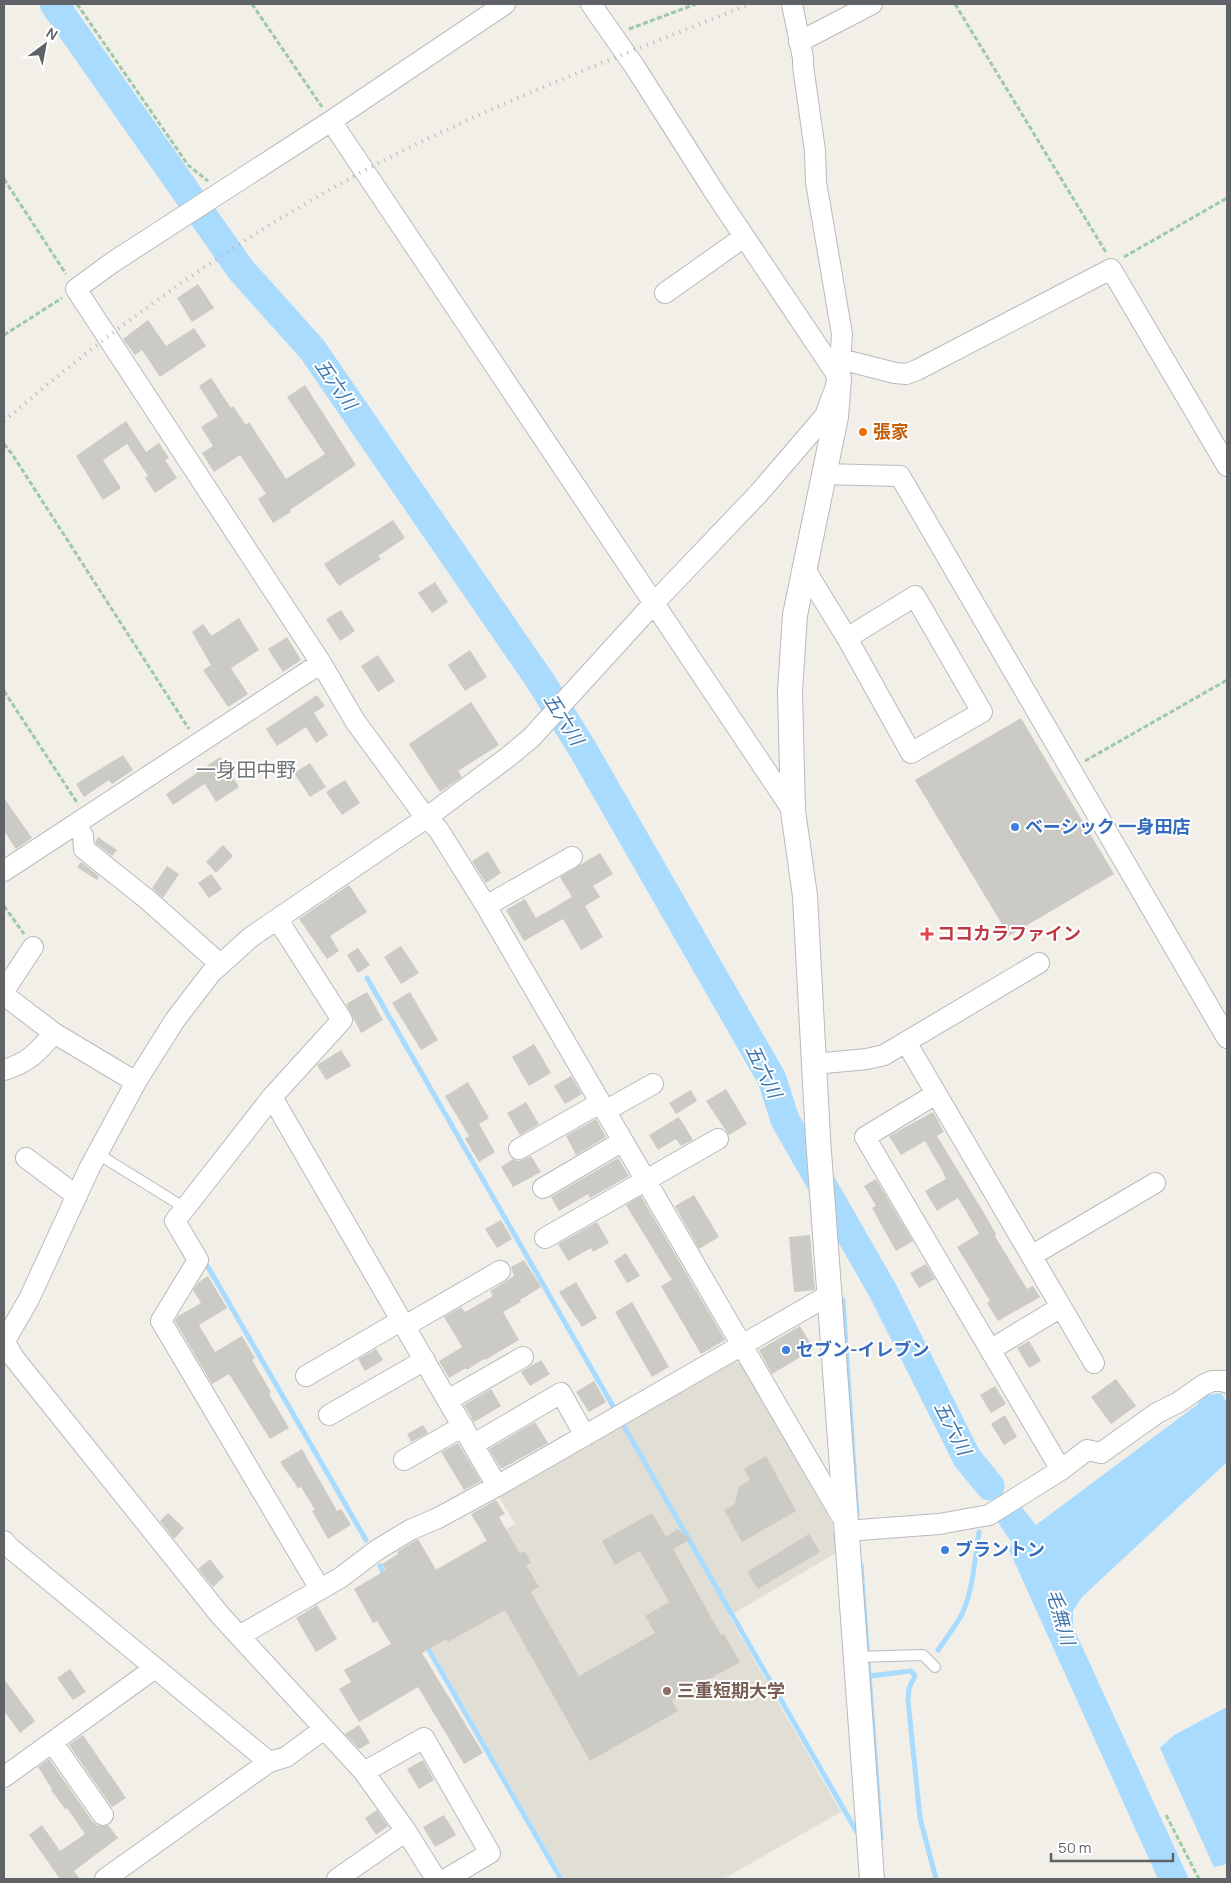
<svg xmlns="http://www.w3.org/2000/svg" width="1231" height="1883" viewBox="0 0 1231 1883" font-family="Manrope,'Noto Sans JP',sans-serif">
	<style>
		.education { fill: #e1ded5 }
		.water { fill: #a9dbff }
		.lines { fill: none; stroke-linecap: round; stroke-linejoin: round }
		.stream { stroke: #a9dbff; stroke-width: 5 }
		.river { stroke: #a9dbff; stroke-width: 29 }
		.building { fill: #cccac4 }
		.service-casing { stroke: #b8babe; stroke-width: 12 }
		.minor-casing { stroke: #b8babe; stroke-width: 22 }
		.tertiary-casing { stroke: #b8babe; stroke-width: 26 }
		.path { stroke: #9ccaa8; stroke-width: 3; stroke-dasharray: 5 2.5; stroke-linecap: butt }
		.service { stroke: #fff; stroke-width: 10 }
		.minor { stroke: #fff; stroke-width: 20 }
		.tertiary { stroke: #fff; stroke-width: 24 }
		.rail { stroke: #b6b7b8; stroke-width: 4; stroke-dasharray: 1 6; stroke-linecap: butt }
		.food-dot { fill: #e8710a; stroke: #fff; stroke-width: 2 }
		.shop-dot { fill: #3f7fe0; stroke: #fff; stroke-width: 2 }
		.health-dot { fill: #e0444e; stroke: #fff; stroke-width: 2 }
		.education-dot { fill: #8d6e63; stroke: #fff; stroke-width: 2 }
		.labels { text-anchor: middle; stroke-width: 4; stroke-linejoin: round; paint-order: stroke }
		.food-label { font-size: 18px; font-weight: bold; fill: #c56008; stroke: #fff; text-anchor: start }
		.shop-label { font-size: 18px; font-weight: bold; fill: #366cbe; stroke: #fff; text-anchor: start }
		.health-label { font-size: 18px; font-weight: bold; fill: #be3a42; stroke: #fff; text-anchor: start }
		.education-label { font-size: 18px; font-weight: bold; fill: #785e54; stroke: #fff; text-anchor: start }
		.water-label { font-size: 19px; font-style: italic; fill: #3f76ad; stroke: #fff }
		.quarter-label { font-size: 20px; fill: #6f757a; stroke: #fff }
	</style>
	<rect width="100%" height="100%" fill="#f1efe7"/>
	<!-- education -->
	<path class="education" d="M 735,1360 L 737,1363 L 740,1362 L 832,1523 L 833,1531 L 836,1531 L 838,1552 L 729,1616 L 841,1812 L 723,1879 L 564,1879 L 398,1591 L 515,1524 L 498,1495 Z"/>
	<!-- water -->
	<path class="water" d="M 1221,1393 L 1227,1403 L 1227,1462 L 1082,1597 L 1073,1611 L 1073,1627 L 1189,1879 L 1158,1879 L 1009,1550 L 1012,1543 L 997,1521 L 1020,1505 L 1036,1525 L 1198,1404 L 1203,1395 Z
		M 1227,1707 L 1227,1864 L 1214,1867 L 1160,1748 L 1174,1735 Z"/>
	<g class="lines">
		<!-- stream -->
		<path class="stream" d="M 367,978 L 617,1413
			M 204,1260 L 366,1540
			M 843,1300 L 857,1515
			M 621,1421 L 858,1834
			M 990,1486 L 1001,1502
			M 861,1565 L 881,1838
			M 380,1566 L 386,1577
			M 426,1645 L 561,1879
			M 938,1650 C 946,1638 955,1627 962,1614 C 973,1591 975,1557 979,1532
			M 870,1676 L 911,1671 L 915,1676 L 909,1688 L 908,1700 L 920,1818 L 936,1879"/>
		<!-- river -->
		<path class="river" d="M 54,4 L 241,270 L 312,349 L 541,682 L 582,748 L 772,1079 L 785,1120 L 883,1291 L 967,1458 L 990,1486"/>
	</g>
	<!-- building -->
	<path class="building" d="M 198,284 L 214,308 L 192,322 L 177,298 Z
		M 148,320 L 166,346 L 194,328 L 206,346 L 160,377 L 142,350 L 135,355 L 123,339 Z
		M 211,378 L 231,408 L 233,406 L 246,425 L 249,422 L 286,479 L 325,454 L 287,397 L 305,385 L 356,465 L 290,510 L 291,512 L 273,523 L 258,499 L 266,494 L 240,455 L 214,472 L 202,453 L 213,446 L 201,427 L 218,416 L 199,386 Z
		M 126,421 L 146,452 L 159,443 L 169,458 L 165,460 L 177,478 L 155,493 L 145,478 L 148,476 L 127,444 L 103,460 L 121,488 L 103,500 L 76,456 Z
		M 393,520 L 405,538 L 378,556 L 381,559 L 339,586 L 324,564 Z
		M 435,582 L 448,602 L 432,613 L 418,593 Z
		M 341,610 L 355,631 L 340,641 L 326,619 Z
		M 239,618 L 259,650 L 231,668 L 248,694 L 228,707 L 203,670 L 211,665 L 192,632 L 203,624 L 211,635 L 213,635 Z
		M 287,637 L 301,660 L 283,672 L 268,649 Z
		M 470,650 L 487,677 L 465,691 L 448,665 Z
		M 378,655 L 395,681 L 378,692 L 361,666 Z
		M 317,695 L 325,706 L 314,713 L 328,735 L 316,743 L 306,727 L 277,746 L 266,729 Z
		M 471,702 L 499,745 L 458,771 L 462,777 L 440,792 L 409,744 Z
		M 1021,718 L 1114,874 L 1009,936 L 915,780 Z
		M 123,755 L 133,770 L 112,784 L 109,780 L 84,797 L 76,784 Z
		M 220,757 L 239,787 L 216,802 L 205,784 L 203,785 L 173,805 L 166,794 Z
		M 310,763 L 326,787 L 310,797 L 294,773 Z
		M 345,780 L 360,803 L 342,815 L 326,792 Z
		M 4,798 L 32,838 L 16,849 L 4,831 Z
		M 98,837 L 117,850 L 112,856 L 95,843 Z
		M 223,845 L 233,856 L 216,873 L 206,862 Z
		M 488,851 L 501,873 L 486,883 L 472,861 Z
		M 600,853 L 613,874 L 593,886 L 600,897 L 585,906 L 603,937 L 581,950 L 563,919 L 524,941 L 506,910 L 525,899 L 536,918 L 572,897 L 560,877 Z
		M 81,862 L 99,876 L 97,880 L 77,867 Z
		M 167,866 L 179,874 L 163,898 L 152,888 Z
		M 211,874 L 222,889 L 209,898 L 198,883 Z
		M 349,885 L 367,912 L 330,936 L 339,951 L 327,959 L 299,919 Z
		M 401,946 L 419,973 L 401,984 L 384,957 Z
		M 358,948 L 370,965 L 358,973 L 347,955 Z
		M 367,992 L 383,1020 L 361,1033 L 346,1004 Z
		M 410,992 L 438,1040 L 421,1050 L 392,1003 Z
		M 534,1044 L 551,1073 L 529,1086 L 512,1057 Z
		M 341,1050 L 351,1066 L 326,1080 L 317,1065 Z
		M 571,1076 L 582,1094 L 565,1104 L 554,1086 Z
		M 468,1082 L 489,1118 L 479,1124 L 495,1152 L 479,1162 L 465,1139 L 469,1136 L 445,1096 Z
		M 726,1089 L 747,1124 L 729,1135 L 706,1101 Z
		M 691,1090 L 697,1101 L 676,1114 L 669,1103 Z
		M 526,1102 L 539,1124 L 520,1135 L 507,1113 Z
		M 933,1112 L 944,1132 L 937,1136 L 981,1208 L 996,1234 L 995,1236 L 1027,1289 L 1033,1286 L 1040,1297 L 998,1321 L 987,1303 L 990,1301 L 957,1247 L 979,1234 L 973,1223 L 958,1198 L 937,1211 L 925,1191 L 946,1179 L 943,1172 L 925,1141 L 901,1155 L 889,1136 Z
		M 679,1117 L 693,1140 L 681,1146 L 676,1139 L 658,1150 L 649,1135 Z
		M 596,1119 L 606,1137 L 576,1155 L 566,1136 Z
		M 531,1156 L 541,1172 L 513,1187 L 501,1167 L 513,1159 L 519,1161 Z
		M 618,1158 L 629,1176 L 590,1198 L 588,1194 L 559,1211 L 551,1197 Z
		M 876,1179 L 913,1241 L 896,1251 L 872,1208 L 876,1206 L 864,1186 Z
		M 694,1195 L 719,1237 L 699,1249 L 675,1206 Z
		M 641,1196 L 725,1340 L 701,1354 L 661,1286 L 672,1280 L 626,1205 Z
		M 501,1220 L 512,1239 L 497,1248 L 485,1229 Z
		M 597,1222 L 609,1243 L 593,1252 L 591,1248 L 568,1261 L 558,1244 Z
		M 810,1235 L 815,1290 L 794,1292 L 789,1237 Z
		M 626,1253 L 640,1276 L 627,1283 L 614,1261 Z
		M 524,1260 L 541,1287 L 520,1300 L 521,1302 L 503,1312 L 519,1340 L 485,1360 L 484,1359 L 467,1370 L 466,1368 L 449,1378 L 439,1361 L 462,1347 L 444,1317 L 461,1307 L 465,1312 L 493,1296 L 490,1291 L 514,1276 L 511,1267 Z
		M 926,1264 L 935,1279 L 919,1288 L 910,1273 Z
		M 208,1276 L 227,1308 L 199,1325 L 215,1352 L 242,1336 L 255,1358 L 252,1360 L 271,1392 L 269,1394 L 289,1428 L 270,1439 L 229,1374 L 212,1384 L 175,1321 L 178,1316 L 201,1303 L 193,1290 L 199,1282 Z
		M 576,1282 L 597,1318 L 582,1327 L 559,1292 Z
		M 632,1302 L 669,1367 L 652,1377 L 615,1312 Z
		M 800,1326 L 814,1349 L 772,1374 L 759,1350 Z
		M 1029,1341 L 1041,1361 L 1029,1368 L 1017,1348 Z
		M 376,1349 L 383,1360 L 365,1371 L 358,1359 Z
		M 541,1360 L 550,1374 L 530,1386 L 521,1372 Z
		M 1116,1379 L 1136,1406 L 1111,1424 L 1091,1397 Z
		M 594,1381 L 606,1402 L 589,1412 L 576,1392 Z
		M 995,1386 L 1006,1404 L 991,1413 L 980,1395 Z
		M 491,1389 L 501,1406 L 474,1422 L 464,1405 Z
		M 1005,1415 L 1017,1437 L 1004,1445 L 991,1424 Z
		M 535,1422 L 548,1443 L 501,1469 L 489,1449 Z
		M 423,1425 L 428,1433 L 411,1442 L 407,1434 Z
		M 458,1443 L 481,1481 L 464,1490 L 441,1452 Z
		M 302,1449 L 337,1511 L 341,1509 L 351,1525 L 328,1539 L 312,1511 L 315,1510 L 301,1487 L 298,1488 L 280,1462 Z
		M 766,1456 L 796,1511 L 742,1542 L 724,1510 L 735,1504 L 739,1487 L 750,1480 L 744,1469 Z
		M 496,1500 L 505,1514 L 499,1517 L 520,1554 L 525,1551 L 531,1563 L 526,1565 L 539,1587 L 531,1592 L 579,1676 L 655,1633 L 645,1616 L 669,1602 L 640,1551 L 615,1565 L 602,1541 L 652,1513 L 666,1537 L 677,1529 L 691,1539 L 673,1549 L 721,1635 L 724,1634 L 740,1662 L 672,1700 L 678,1711 L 590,1761 L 505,1610 L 448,1642 L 446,1639 L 422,1653 L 483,1753 L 464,1764 L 418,1687 L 359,1722 L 339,1689 L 351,1682 L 344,1670 L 391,1644 L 377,1621 L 373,1623 L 354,1589 L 386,1570 L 382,1564 L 398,1554 L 397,1552 L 418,1539 L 436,1570 L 487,1541 L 471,1514 Z
		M 168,1513 L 184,1528 L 174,1539 L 160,1521 Z
		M 809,1534 L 820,1552 L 758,1589 L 747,1572 Z
		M 210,1559 L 224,1577 L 213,1587 L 198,1569 Z
		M 317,1605 L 337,1639 L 316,1652 L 296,1618 Z
		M 70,1669 L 86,1692 L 73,1700 L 57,1678 Z
		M 4,1679 L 35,1721 L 20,1733 L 4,1711 Z
		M 359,1725 L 370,1743 L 359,1749 L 345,1734 Z
		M 83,1735 L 126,1798 L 112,1807 L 69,1745 Z
		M 49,1759 L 93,1822 L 98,1826 L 108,1825 L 118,1838 L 74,1871 L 80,1879 L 60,1879 L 29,1835 L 42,1825 L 60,1851 L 85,1834 L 67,1808 L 65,1809 L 51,1790 L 52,1789 L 38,1767 Z
		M 423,1760 L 434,1780 L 419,1789 L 407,1769 Z
		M 377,1810 L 388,1826 L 376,1835 L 365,1818 Z
		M 444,1815 L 456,1835 L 435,1847 L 423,1827 Z"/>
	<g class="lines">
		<defs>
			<path id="service" d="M 98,1154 L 185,1208
				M 856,1657 L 923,1655 L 935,1667"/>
			<path id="minor" d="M 505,4 L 331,121 L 113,262 L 76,289 L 321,663 L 355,721 L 426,818 L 438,829 L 486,906 L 846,1524
				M 591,4 L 635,67 L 717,196 L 839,378
				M 799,42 L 872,4
				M 331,121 L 793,811
				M 665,293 L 744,237
				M 840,359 L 895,373 L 906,374 L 917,370 L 1111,269 L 1227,466
				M 823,474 L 900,476 L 1227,1038
				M 804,568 L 847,638 L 911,753 L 982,712 L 915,596 L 847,638
				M 76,824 L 83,836 L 84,849 L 148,900 L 220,964
				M 4,871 L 321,663
				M 486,906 L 572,857
				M 278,920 L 342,1020 L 272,1097 L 497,1486
				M 4,991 L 33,947
				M 4,995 L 54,1033
				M 906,1042 L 1094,1363
				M 814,1064 L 867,1059 L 884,1055 L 1039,963
				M 4,1070 C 28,1063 38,1052 54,1033 L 136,1082
				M 936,1094 L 865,1137 L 1061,1470
				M 272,1097 L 175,1221 L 198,1260 L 161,1321 L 320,1589
				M 605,1111 L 653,1084
				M 519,1149 L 600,1103
				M 26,1158 L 77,1196
				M 543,1188 L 623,1141
				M 545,1238 L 718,1139
				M 1031,1256 L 1155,1183
				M 405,1326 L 500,1271
				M 990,1350 L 1061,1307
				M 306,1376 L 402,1320
				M 448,1400 L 523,1357
				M 329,1415 L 425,1360
				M 474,1444 L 561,1393 L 585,1436
				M 404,1460 L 463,1426
				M 846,1531 L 939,1524 L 989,1515 L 1061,1470 L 1087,1450 L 1101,1453 L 1157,1413 L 1179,1402 L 1203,1385 L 1212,1381 L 1225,1381 L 1227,1383
				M 4,1541 L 9,1547 L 269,1762 L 286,1757 L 324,1729
				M 239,1636 L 340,1578 L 377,1550 L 410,1530 L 438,1518 L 497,1486 L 829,1295
				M 52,1742 L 103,1815
				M 364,1772 L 424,1738 L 490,1853 L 446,1879
				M 4,1777 L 155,1668
				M 105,1879 L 269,1762
				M 337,1879 L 406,1831
				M 436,1879 L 406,1831 L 364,1772 L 220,1615 L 14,1358 L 6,1344 L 6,1339 L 29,1299 L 89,1169 L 136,1082 L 175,1020 L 211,973 L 251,937 L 426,818 L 508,757 L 531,738 L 654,603 L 759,493 L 825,416 L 839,378 L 842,334 L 816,182 L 815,151 L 803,66 L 803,58 L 792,4"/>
			<path id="tertiary" d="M 839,378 L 836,417 L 795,615 L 790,691 L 793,811 L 805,896 L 818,1138 L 872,1879"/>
		</defs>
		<!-- service casing -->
		<use href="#service" class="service-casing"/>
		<!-- minor casing -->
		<use href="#minor" class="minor-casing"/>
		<!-- tertiary casing -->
		<use href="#tertiary" class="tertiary-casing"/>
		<!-- path -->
		<path class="path" d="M 77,4 L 188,165 L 208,181
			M 252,4 L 322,107
			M 955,4 L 1107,254
			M 629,29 L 696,4
			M 4,179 L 66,274
			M 1124,257 L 1227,198
			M 4,335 L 62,298
			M 4,444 L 12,454 L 189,729
			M 4,691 L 78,804
			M 1085,761 L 1227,680
			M 4,906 L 24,934
			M 1166,1815 L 1199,1879"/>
		<!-- service -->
		<use href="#service" class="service"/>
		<!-- minor -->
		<use href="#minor" class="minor"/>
		<!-- tertiary -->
		<use href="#tertiary" class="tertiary"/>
		<!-- rail -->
		<path class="rail" d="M 4,421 C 132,311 271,214 423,141 C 529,90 640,48 750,4"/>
	</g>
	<!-- markers -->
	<circle class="food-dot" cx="863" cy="432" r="5"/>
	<g class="shop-dot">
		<circle cx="1015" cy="827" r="5"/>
		<circle cx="786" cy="1350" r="5"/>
		<circle cx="945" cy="1550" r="5"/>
	</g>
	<path class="health-dot" d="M924.5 926.5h5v5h5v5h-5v5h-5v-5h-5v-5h5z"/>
	<circle class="education-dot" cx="667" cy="1691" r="5"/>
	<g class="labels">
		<!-- food labels -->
		<g class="food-label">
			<text x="873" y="438">張家</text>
		</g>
		<!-- shop labels -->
		<g class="shop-label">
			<text x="1025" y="833">ベーシック 一身田店</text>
			<text x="796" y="1356">セブン-イレブン</text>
			<text x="955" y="1556">ブラントン</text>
		</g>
		<!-- health labels -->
		<g class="health-label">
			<text x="937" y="940">ココカラファイン</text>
		</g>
		<!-- education labels -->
		<g class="education-label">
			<text x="677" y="1697">三重短期大学</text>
		</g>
		<!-- water labels -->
		<g class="water-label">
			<text transform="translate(336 384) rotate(55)" y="7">五六川</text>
			<text transform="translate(564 719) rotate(58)" y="7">五六川</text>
			<text transform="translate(764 1071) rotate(64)" y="7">五六川</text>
			<text transform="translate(953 1428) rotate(63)" y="7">五六川</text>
			<text transform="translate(1061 1617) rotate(74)" y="7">毛無川</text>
		</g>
		<!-- quarter labels -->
		<g class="quarter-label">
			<text x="246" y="777">一身田中野</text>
		</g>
	</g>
	<!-- border -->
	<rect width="1231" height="1883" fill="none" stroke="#5f6368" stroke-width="10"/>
	<!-- north arrow -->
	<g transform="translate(45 45) rotate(32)" stroke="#ffffff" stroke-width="4" paint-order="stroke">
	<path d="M0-4L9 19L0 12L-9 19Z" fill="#5f6368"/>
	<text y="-8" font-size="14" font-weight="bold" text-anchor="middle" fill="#5f6368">N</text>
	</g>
	<!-- scale -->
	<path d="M1051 1853v8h122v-8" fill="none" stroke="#5f6368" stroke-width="2.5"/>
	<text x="1058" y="1853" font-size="15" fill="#5f6368" stroke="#ffffff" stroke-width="4" paint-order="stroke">50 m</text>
</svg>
